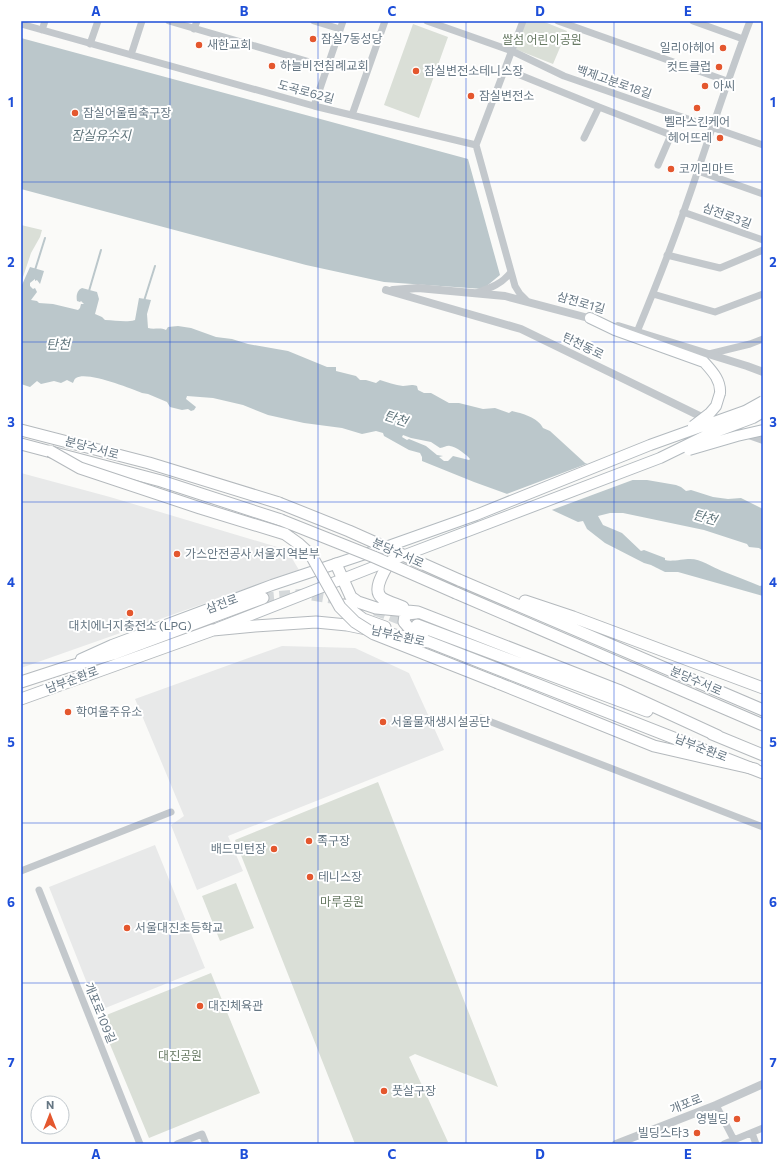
<svg xmlns="http://www.w3.org/2000/svg" width="784" height="1165" viewBox="0 0 784 1165" font-family="Commissioner,'Noto Sans KR',sans-serif">
	<style>
		.built { fill: #e8e9e9 }
		.green { fill: #dadfd7 }
		.water { fill: #bbc7cb; fill-rule: evenodd }
		.pier { fill: #fafaf8 }
		.lines { fill: none; stroke-linecap: round; stroke-linejoin: round }
		.stream { stroke: #bbc7cb; stroke-width: 2 }
		.primary-tunnel { stroke: #d5d9db; stroke-width: 11; stroke-dasharray: 11 5.5; stroke-linecap: butt }
		.secondary-casing { stroke: #b3babf; stroke-width: 12 }
		.primary-casing { stroke: #b5babe; stroke-width: 13 }
		.trunk-casing { stroke: #b4b9bd; stroke-width: 13 }
		.minor { stroke: #c3c8cc; stroke-width: 7 }
		.tertiary { stroke: #c3c8cc; stroke-width: 8 }
		.secondary { stroke: #fff; stroke-width: 10 }
		.primary { stroke: #fff; stroke-width: 11 }
		.trunk { stroke: #fff; stroke-width: 11 }
		.secondary-bridge-casing { stroke: #b3babf; stroke-width: 12; stroke-linecap: butt }
		.trunk-bridge-casing { stroke: #b4b9bd; stroke-width: 13; stroke-linecap: butt }
		.secondary-bridge { stroke: #fff; stroke-width: 10 }
		.trunk-bridge { stroke: #fff; stroke-width: 11 }
		.grid { fill: none; stroke: #1d4ed8; stroke-width: 1; stroke-opacity: 0.55 }
		.poi-dot { fill: #e4572e; stroke: #fff; stroke-width: 1.5 }
		.labels { text-anchor: middle; stroke-width: 4; stroke-linejoin: round; paint-order: stroke }
		.poi-label { font-size: 12px; fill: #657683; stroke: #fff; text-anchor: start }
		.park-label { font-size: 12px; fill: #687a64; stroke: #fff }
		.street-label { font-size: 12px; fill: #657683; stroke: #fff }
		.water-label { font-size: 13px; font-style: italic; fill: #60757c; stroke: #fff }
		.neatline { fill: none; stroke: #1d4ed8; stroke-width: 1.5 }
		.grid-label { font-size: 13px; text-anchor: middle; font-weight: bold; fill: #1d4ed8 }
	</style>
	<rect width="100%" height="100%" fill="#fafaf8"/>
	<!-- built -->
	<path class="built" d="M 21,473 L 110,497 L 287,550 L 299,570 L 21,668 Z
		M 282,646 L 355,648 L 409,673 L 444,750 L 228,836 L 243,871 L 197,890 L 171,825 L 184,816 L 135,699 Z
		M 155,845 L 205,968 L 98,1011 L 49,887 Z"/>
	<!-- green -->
	<path class="green" d="M 526,21 L 542,21 L 567,31 L 553,64 L 515,49 Z
		M 413,24 L 448,37 L 419,118 L 384,105 Z
		M 21,225 L 42,230 L 40,237 L 31,253 L 21,283 Z
		M 378,782 L 498,1087 L 415,1054 L 409,1057 L 448,1142 L 444,1144 L 355,1144 L 235,840 Z
		M 236,883 L 254,928 L 220,941 L 202,896 Z
		M 211,973 L 260,1093 L 149,1138 L 99,1018 Z"/>
	<!-- water -->
	<path class="water" d="M 21,38 L 468,159 L 500,275 L 483,289 L 384,282 L 306,265 L 21,189 Z
		M 30,267 L 44,271 L 40,284 L 37,280 L 35,281 L 35,279 L 30,283 L 30,286 L 33,289 L 35,288 L 37,292 L 31,300 L 37,301 L 39,303 L 53,304 L 78,310 L 80,308 L 81,304 L 84,304 L 81,301 L 80,302 L 77,301 C 76,296 77,290 82,288 L 97,292 L 99,299 L 95,314 L 102,317 L 105,320 C 116,320 125,323 135,320 L 139,298 L 151,300 L 147,314 L 148,328 C 154,330 160,327 166,330 L 168,327 L 178,326 L 191,328 L 216,337 L 232,339 L 248,344 L 288,351 L 327,367 L 336,367 L 336,371 L 356,376 L 360,380 L 366,380 L 376,383 L 380,380 C 387,382 395,385 403,386 C 408,386 411,384 417,386 L 418,390 L 424,393 L 431,393 L 449,403 L 459,403 L 483,409 L 495,408 L 509,413 L 512,411 C 521,413 539,418 543,428 L 550,431 L 585,463 L 633,480 L 647,480 L 676,485 L 681,487 L 686,491 L 691,490 L 713,497 L 728,499 L 741,498 L 763,509 L 763,551 L 759,548 L 749,547 L 747,544 L 704,530 L 623,513 L 610,513 L 598,516 L 603,525 L 622,533 L 641,551 L 644,550 L 665,558 L 665,560 C 671,562 683,559 690,559 C 701,559 712,567 722,571 C 735,576 748,581 760,586 L 763,585 L 763,596 L 678,572 L 665,572 L 651,565 L 644,563 L 605,543 L 587,529 L 583,521 L 578,522 L 552,510 L 474,482 L 422,461 L 422,457 L 420,453 L 409,450 L 384,436 L 383,433 L 376,431 L 362,434 L 342,428 L 304,423 L 268,415 L 243,405 L 213,398 L 187,396 L 186,399 L 196,407 L 194,410 L 191,411 L 188,409 L 182,410 L 170,407 L 167,402 L 148,394 L 142,393 C 129,388 87,371 76,378 C 74,379 74,381 73,383 L 67,380 L 61,383 L 54,381 L 41,384 L 37,381 L 30,387 L 21,384 L 21,287 ZM 403,435 L 411,438 L 431,442 L 440,448 C 444,448 447,445 450,446 C 455,446 467,455 470,459 L 469,460 L 453,456 L 448,461 L 444,461 L 439,457 L 443,456 L 437,455 L 426,446 L 409,439 L 407,440 L 402,437 Z"/>
	<!-- pier -->
	<path class="pier" d="M 589,463 L 634,478 L 638,478 L 549,511 L 504,495 Z"/>
	<g class="lines">
		<!-- stream -->
		<path class="stream" d="M 35,270 L 45,238
			M 89,291 L 101,250
			M 144,301 L 155,266"/>
		<!-- primary-tunnel -->
		<path class="primary-tunnel" d="M 263,598 L 306,594 L 343,600
			M 375,610 L 413,624"/>
		<defs>
			<path id="secondary" d="M 590,318 L 615,330 L 704,362 C 712,371 721,380 720,393
				M 218,628 L 391,560
				M 81,659 L 112,645 L 272,585 L 383,548"/>
			<path id="primary" d="M 390,561 C 385,570 371,590 382,598 C 388,602 396,604 403,607
				M 336,564 L 351,597 L 358,602 L 376,608 L 418,612 L 618,690 L 718,736
				M 344,605 L 363,619 L 385,627
				M 416,613 L 407,614 L 405,615 L 404,622 L 410,629 L 424,639
				M 417,625 L 647,711
				M 21,682 L 64,668 L 113,654 L 263,598
				M 21,699 L 213,630 L 255,626 L 316,622 L 347,625 L 429,642 L 763,773
				M 712,734 L 763,755"/>
			<path id="trunk" d="M 21,430 L 149,463 L 279,503
				M 21,444 L 161,481 L 281,520
				M 459,580 L 763,710
				M 456,593 L 763,725
				M 525,601 L 573,617 L 763,688
				M 498,683 L 654,746 L 755,769"/>
		</defs>
		<!-- secondary casing -->
		<use href="#secondary" class="secondary-casing"/>
		<!-- primary casing -->
		<use href="#primary" class="primary-casing"/>
		<!-- trunk casing -->
		<use href="#trunk" class="trunk-casing"/>
		<!-- minor -->
		<path class="minor" d="M 169,21 L 327,67
			M 314,21 L 340,29
			M 427,21 L 512,51 L 564,76 L 763,145
			M 558,21 L 727,81
			M 693,21 L 743,39
			M 21,24 L 314,106 L 476,145 L 515,286 L 520,294 L 526,300
			M 194,29 L 197,21
			M 42,30 L 45,21
			M 90,44 L 98,21
			M 131,55 L 142,21
			M 520,75 L 599,107
			M 314,106 L 343,21
			M 352,115 L 385,21
			M 584,138 L 599,107 L 671,135 L 658,165
			M 476,145 L 523,21
			M 698,171 L 763,194
			M 683,212 L 763,240
			M 667,255 L 720,268 L 763,250
			M 476,293 C 490,288 502,284 511,272
			M 653,294 L 715,312 L 763,294
			M 637,332 C 659,279 680,225 698,170 C 715,120 731,70 750,21
			M 709,354 L 750,344 L 763,339
			M 481,718 L 763,827
			M 21,871 L 171,812
			M 39,890 L 140,1144
			M 716,1105 L 734,1140
			M 752,1133 L 756,1144
			M 177,1144 L 202,1134 L 206,1144
			M 724,1144 L 763,1128"/>
		<!-- tertiary -->
		<path class="tertiary" d="M 386,290 L 521,329 L 708,420
			M 393,290 L 418,288 L 505,296 L 596,320
			M 618,326 L 747,366 L 763,372
			M 726,427 L 763,440
			M 616,1144 L 716,1105 L 763,1084"/>
		<!-- secondary -->
		<use href="#secondary" class="secondary"/>
		<!-- primary -->
		<use href="#primary" class="primary"/>
		<!-- trunk -->
		<use href="#trunk" class="trunk"/>
		<defs>
			<path id="secondary-bridge" d="M 693,426 L 710,413 L 716,406 L 720,393
				M 689,450 L 737,436 L 763,430
				M 383,548 L 476,515 L 650,445 L 745,411 L 763,401
				M 392,560 L 660,458 L 705,436 L 753,418 L 763,412"/>
			<path id="trunk-bridge" d="M 50,451 L 80,468 L 200,508 L 285,534 L 299,544 L 311,555 L 340,607 L 355,622 L 374,634 L 498,683
				M 279,503 L 349,531 L 459,580
				M 281,520 L 374,557 L 456,593"/>
		</defs>
		<!-- secondary-bridge casing -->
		<use href="#secondary-bridge" class="secondary-bridge-casing"/>
		<!-- trunk-bridge casing -->
		<use href="#trunk-bridge" class="trunk-bridge-casing"/>
		<!-- secondary-bridge -->
		<use href="#secondary-bridge" class="secondary-bridge"/>
		<!-- trunk-bridge -->
		<use href="#trunk-bridge" class="trunk-bridge"/>
	</g>
	<!-- grid -->
	<path class="grid" d="M 170,21 L 170,1144M 318,21 L 318,1144M 466,21 L 466,1144M 614,21 L 614,1144M 21,182 L 763,182M 21,342 L 763,342M 21,502 L 763,502M 21,663 L 763,663M 21,823 L 763,823M 21,983 L 763,983"/>
	<!-- markers -->
	<g class="poi-dot">
		<circle cx="313" cy="39" r="4"/>
		<circle cx="199" cy="45" r="4"/>
		<circle cx="723" cy="48" r="4"/>
		<circle cx="272" cy="66" r="4"/>
		<circle cx="719" cy="67" r="4"/>
		<circle cx="416" cy="71" r="4"/>
		<circle cx="705" cy="86" r="4"/>
		<circle cx="471" cy="96" r="4"/>
		<circle cx="697" cy="108" r="4"/>
		<circle cx="75" cy="113" r="4"/>
		<circle cx="720" cy="138" r="4"/>
		<circle cx="671" cy="169" r="4"/>
		<circle cx="177" cy="554" r="4"/>
		<circle cx="130" cy="613" r="4"/>
		<circle cx="68" cy="712" r="4"/>
		<circle cx="383" cy="722" r="4"/>
		<circle cx="309" cy="841" r="4"/>
		<circle cx="274" cy="849" r="4"/>
		<circle cx="310" cy="877" r="4"/>
		<circle cx="127" cy="928" r="4"/>
		<circle cx="200" cy="1006" r="4"/>
		<circle cx="384" cy="1091" r="4"/>
		<circle cx="737" cy="1119" r="4"/>
		<circle cx="697" cy="1133" r="4"/>
	</g>
	<g class="labels">
		<!-- poi labels -->
		<g class="poi-label">
			<text x="321" y="43">잠실7동성당</text>
			<text x="207" y="49">새한교회</text>
			<text x="715" y="52" text-anchor="end">일리아헤어</text>
			<text x="280" y="70">하늘비전침례교회</text>
			<text x="711" y="71" text-anchor="end">컷트클럽</text>
			<text x="424" y="75">잠실변전소테니스장</text>
			<text x="713" y="90">아씨</text>
			<text x="479" y="100">잠실변전소</text>
			<text x="83" y="117">잠실어울림축구장</text>
			<text x="697" y="126" text-anchor="middle">벨라스킨케어</text>
			<text x="712" y="142" text-anchor="end">헤어뜨레</text>
			<text x="679" y="173">코끼리마트</text>
			<text x="185" y="558">가스안전공사 서울지역본부</text>
			<text x="130" y="630" text-anchor="middle">대치에너지충전소 (LPG)</text>
			<text x="76" y="716">학여울주유소</text>
			<text x="391" y="726">서울물재생시설공단</text>
			<text x="317" y="845">족구장</text>
			<text x="266" y="853" text-anchor="end">배드민턴장</text>
			<text x="318" y="881">테니스장</text>
			<text x="135" y="932">서울대진초등학교</text>
			<text x="208" y="1010">대진체육관</text>
			<text x="392" y="1095">풋살구장</text>
			<text x="729" y="1123" text-anchor="end">영빌딩</text>
			<text x="689" y="1137" text-anchor="end">빌딩스타3</text>
		</g>
		<!-- park labels -->
		<g class="park-label">
			<text x="542" y="44">쌀섬 어린이공원</text>
			<text x="342" y="906">마루공원</text>
			<text x="180" y="1060">대진공원</text>
		</g>
		<!-- street labels -->
		<g class="street-label">
			<text transform="translate(614 82) rotate(19)" y="4">백제고분로18길</text>
			<text transform="translate(306 92) rotate(15)" y="4">도곡로62길</text>
			<text transform="translate(727 216) rotate(20)" y="4">삼전로3길</text>
			<text transform="translate(581 303) rotate(16)" y="4">삼전로1길</text>
			<text transform="translate(583 346) rotate(26)" y="4">탄천동로</text>
			<text transform="translate(92 448) rotate(15)" y="4">분당수서로</text>
			<text transform="translate(398 553) rotate(24)" y="4">분당수서로</text>
			<text transform="translate(222 604) rotate(-20)" y="4">삼전로</text>
			<text transform="translate(398 636) rotate(13)" y="4">남부순환로</text>
			<text transform="translate(72 680) rotate(-20)" y="4">남부순환로</text>
			<text transform="translate(696 681) rotate(23)" y="4">분당수서로</text>
			<text transform="translate(701 748) rotate(21)" y="4">남부순환로</text>
			<text transform="translate(100 1013) rotate(68)" y="4">개포로109길</text>
			<text transform="translate(686 1104) rotate(-21)" y="4">개포로</text>
		</g>
		<!-- water labels -->
		<g class="water-label">
			<text x="101" y="140">잠실유수지</text>
			<text x="58" y="349">탄천</text>
			<text transform="translate(396 418) rotate(18)" y="5">탄천</text>
			<text transform="translate(705 517) rotate(16)" y="5">탄천</text>
		</g>
	</g>
	<!-- border -->
	<rect width="784" height="1165" fill="none" stroke="#ffffff" stroke-width="44"/>
	<!-- north arrow -->
	<g transform="translate(50 1115)"><circle r="19" fill="#ffffff" stroke="#c1c8cd"/>
	<path d="M0-3L7 15L0 10L-7 15Z" fill="#e4572e"/>
	<text y="-6" font-size="11" font-weight="bold" text-anchor="middle" fill="#657683">N</text>
	</g>
	<rect x="22" y="22" width="740" height="1121" class="neatline"/>
	<g class="grid-label">
		<text x="96" y="16">A</text>
		<text x="244" y="16">B</text>
		<text x="392" y="16">C</text>
		<text x="540" y="16">D</text>
		<text x="688" y="16">E</text>
		<text x="11" y="107">1</text>
		<text x="773" y="107">1</text>
		<text x="11" y="267">2</text>
		<text x="773" y="267">2</text>
		<text x="11" y="427">3</text>
		<text x="773" y="427">3</text>
		<text x="11" y="587">4</text>
		<text x="773" y="587">4</text>
		<text x="11" y="747">5</text>
		<text x="773" y="747">5</text>
		<text x="11" y="907">6</text>
		<text x="773" y="907">6</text>
		<text x="11" y="1067">7</text>
		<text x="773" y="1067">7</text>
		<text x="96" y="1159">A</text>
		<text x="244" y="1159">B</text>
		<text x="392" y="1159">C</text>
		<text x="540" y="1159">D</text>
		<text x="688" y="1159">E</text>
	</g>
</svg>
